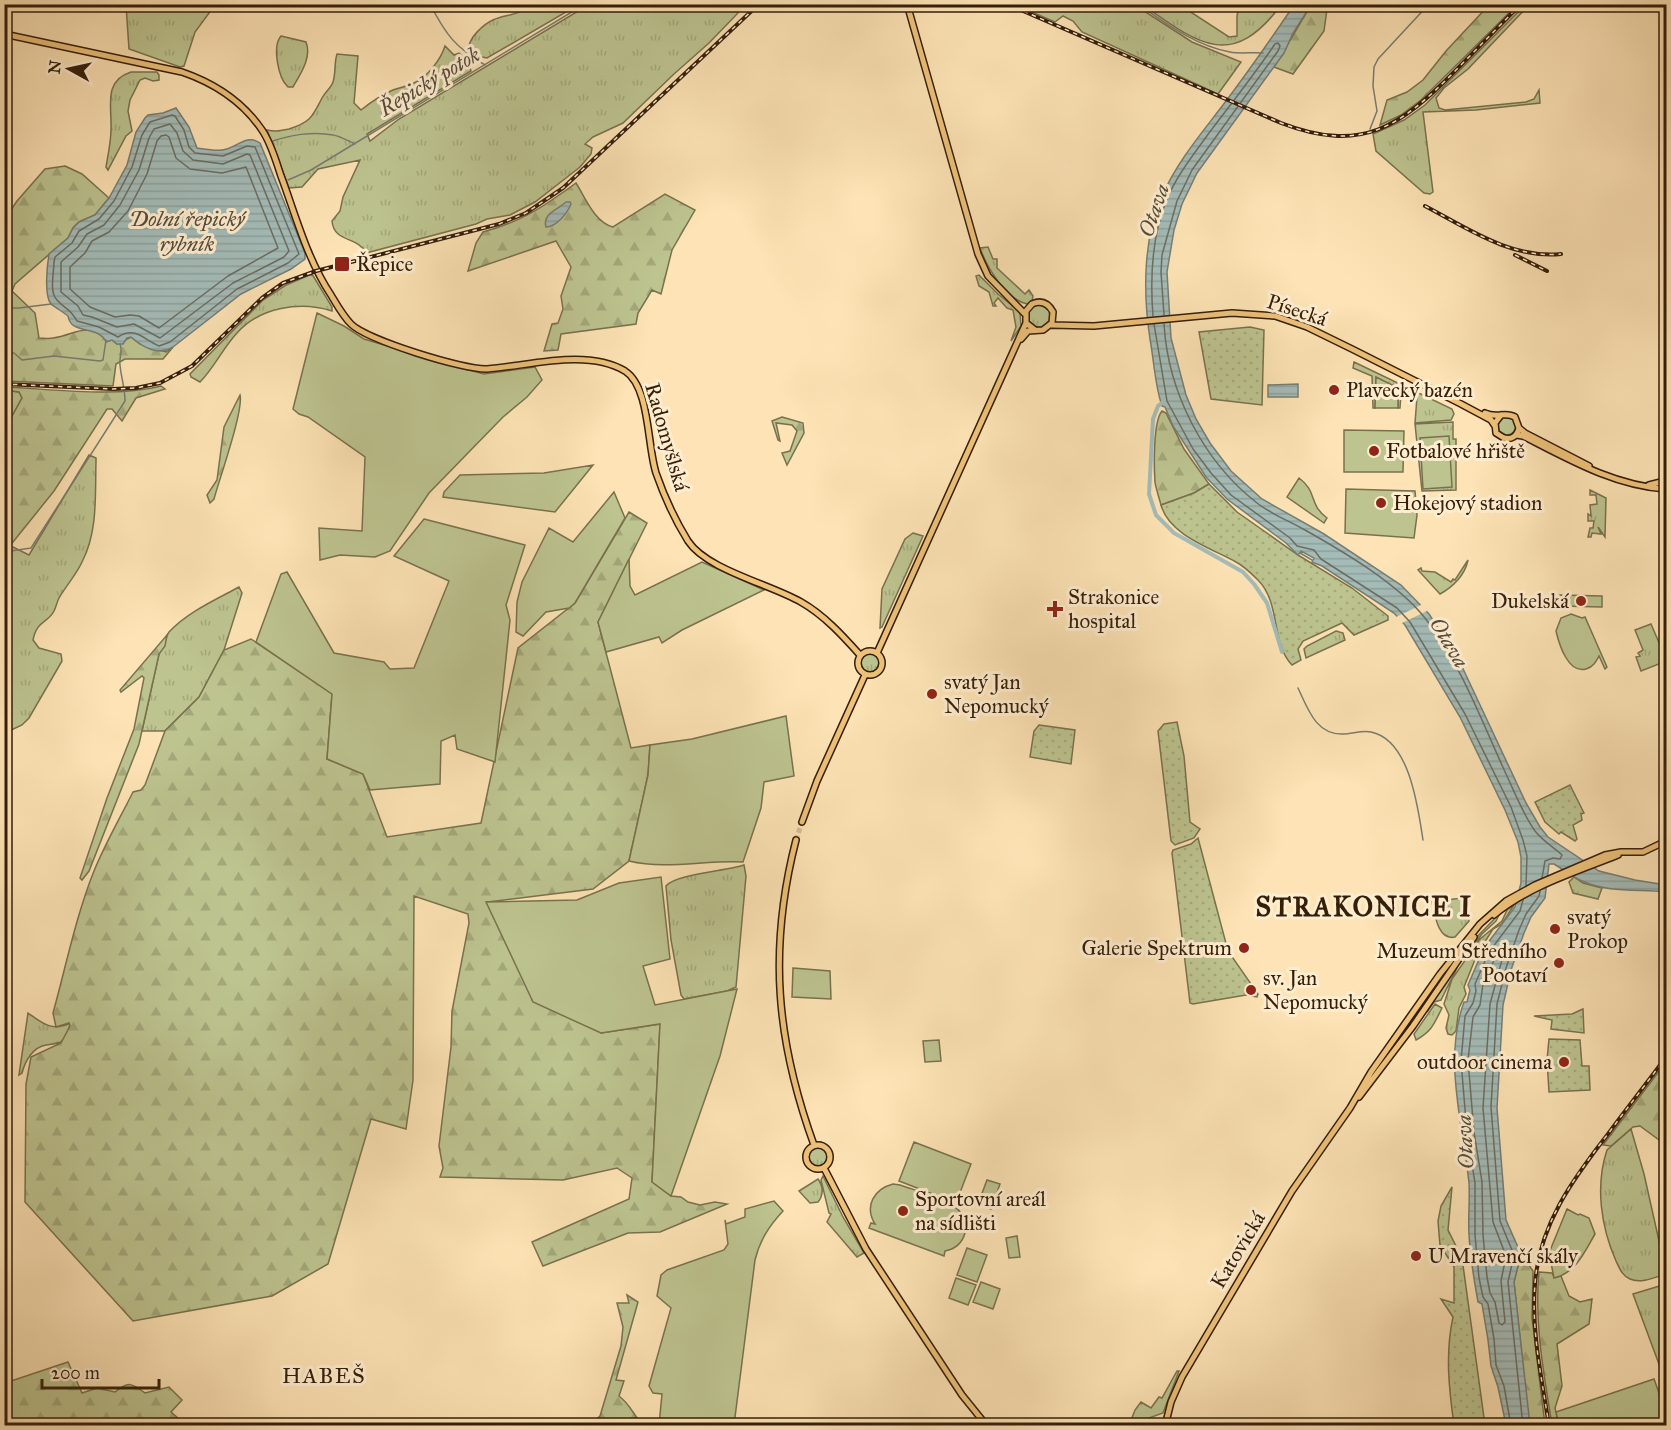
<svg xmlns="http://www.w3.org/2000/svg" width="1671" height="1430" viewBox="0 0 1671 1430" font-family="'IM FELL Great Primer',serif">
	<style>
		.grass { fill: url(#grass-tufts); stroke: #79714d; stroke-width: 1.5 }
		.forest { fill: url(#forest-firs); stroke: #79714d; stroke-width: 1.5 }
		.park { fill: url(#park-dots); stroke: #79714d; stroke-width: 1.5 }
		.garden { fill: #bdc490; stroke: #79714d; stroke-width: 1.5 }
		.water { fill: url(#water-rules); stroke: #787d72; stroke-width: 1.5 }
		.pier { fill: #fde3b5 }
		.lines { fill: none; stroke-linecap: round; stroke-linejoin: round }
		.shore { stroke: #6c6d61; stroke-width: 1.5 }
		.stream { stroke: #787d72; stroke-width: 1.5 }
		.canal { stroke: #a4bcb8; stroke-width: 4 }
		.major-tunnel { stroke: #d5bc93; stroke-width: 5; stroke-dasharray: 5 2.5; stroke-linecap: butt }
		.major-casing { stroke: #351e0a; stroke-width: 8 }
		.major { stroke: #eec27a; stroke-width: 5 }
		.rail-casing { stroke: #351e0a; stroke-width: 4 }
		.rail { stroke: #feedcf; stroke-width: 1.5; stroke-dasharray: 4.5; stroke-linecap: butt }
		.poi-dot { fill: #8f2418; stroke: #feedcf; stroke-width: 2 }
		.labels { text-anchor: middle; stroke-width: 6; stroke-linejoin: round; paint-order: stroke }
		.poi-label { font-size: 21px; fill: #351e0a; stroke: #feedcf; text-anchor: start }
		.street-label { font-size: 21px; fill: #351e0a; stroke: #feedcf }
		.water-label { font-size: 22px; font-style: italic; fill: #564d3e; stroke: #feedcf }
		.neighbourhood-label { font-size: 22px; letter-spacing: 1.5px; fill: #351e0a; stroke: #feedcf }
		.district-label { font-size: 27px; font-weight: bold; letter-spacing: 1.5px; fill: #351e0a; stroke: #feedcf }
	</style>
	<defs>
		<pattern id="grass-tufts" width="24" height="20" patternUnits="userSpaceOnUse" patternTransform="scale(1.5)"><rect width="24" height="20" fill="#bdc490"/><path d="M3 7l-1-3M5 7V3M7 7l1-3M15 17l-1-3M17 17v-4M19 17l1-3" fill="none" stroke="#a3a87b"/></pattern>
		<pattern id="forest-firs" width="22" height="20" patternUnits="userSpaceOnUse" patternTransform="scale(1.5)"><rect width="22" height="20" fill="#bdc490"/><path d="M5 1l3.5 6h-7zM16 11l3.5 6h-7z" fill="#a3a87b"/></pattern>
		<pattern id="park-dots" width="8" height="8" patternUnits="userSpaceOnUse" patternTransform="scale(1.5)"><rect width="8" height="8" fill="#bdc490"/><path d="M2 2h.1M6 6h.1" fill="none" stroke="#a3a87b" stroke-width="1.8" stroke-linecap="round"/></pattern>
		<pattern id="water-rules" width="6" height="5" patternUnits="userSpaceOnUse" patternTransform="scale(1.5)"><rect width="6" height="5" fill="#a4bcb8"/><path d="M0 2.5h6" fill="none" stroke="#8ea19d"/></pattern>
	</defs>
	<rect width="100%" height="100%" fill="#fde3b5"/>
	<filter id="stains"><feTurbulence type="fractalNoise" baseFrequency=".00333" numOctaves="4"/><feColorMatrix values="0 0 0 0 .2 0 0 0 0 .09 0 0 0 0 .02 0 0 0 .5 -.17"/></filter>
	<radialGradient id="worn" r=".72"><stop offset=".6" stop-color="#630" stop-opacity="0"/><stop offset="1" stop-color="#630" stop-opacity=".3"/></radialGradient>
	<!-- grass -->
	<path class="grass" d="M 733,4 L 738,13 L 709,43 L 674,74 L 623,123 L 593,137 L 585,144 L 592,148 L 591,154 L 580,167 L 535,202 L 510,215 L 487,219 L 476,224 L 366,253 C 358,236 334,243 332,221 L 340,211 L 343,197 L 360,160 L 318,169 L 302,187 L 289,188 L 267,130 C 276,132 279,131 289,129 C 311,122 312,117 322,98 C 325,92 331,88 333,82 C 336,73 334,63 337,54 L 358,56 L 354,103 L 361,110 C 371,102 381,95 393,90 C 401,87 409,86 416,82 C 428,76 441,59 445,46 L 454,55 L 459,53 L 468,61 L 471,71 L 367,134 L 370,141 L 399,119 L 588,5 Z
		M 126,5 L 126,4 L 215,5 L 195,32 L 184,66 L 180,67 L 129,49 Z
		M 530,5 L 578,5 L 487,58 L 477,56 L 469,49 C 468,38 484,24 493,20 C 506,14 519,16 530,5 Z
		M 1027,5 L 1135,5 L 1192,42 L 1241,62 L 1218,94 L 1082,32 L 1073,21 L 1063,16 L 1055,22 L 1027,10 Z
		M 1143,5 L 1180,5 L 1229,37 L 1237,36 L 1237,16 L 1239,5 L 1281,5 C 1232,71 1198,44 1143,5 Z
		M 1525,5 L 1529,5 L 1468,69 L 1444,88 L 1436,98 L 1439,108 L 1445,110 L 1526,102 L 1534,99 L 1539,90 L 1540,103 L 1476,110 L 1423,112 L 1433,192 L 1430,194 L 1424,193 L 1376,151 L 1373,134 L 1404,120 L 1425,105 Z
		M 281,36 L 306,42 C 312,57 301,73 293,87 L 288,87 C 278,78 272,46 281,36 Z
		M 131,72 L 157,72 L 159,75 L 159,80 L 153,81 L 145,78 L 140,80 L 130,100 L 128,111 L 132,131 L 126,136 L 108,170 L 106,167 C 108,155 111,142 111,129 C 112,106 103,81 131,72 Z
		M 988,247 L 993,259 L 997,259 L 997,268 L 1025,294 L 1029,290 L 1033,296 L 1032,301 L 1027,304 C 1005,299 987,267 980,248 Z
		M 312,274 L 332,307 L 332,311 C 300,301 260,307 237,333 C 223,348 214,368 200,382 L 191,377 L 190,374 L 263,300 L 286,285 Z
		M 979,275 L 998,294 L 1020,312 L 1021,326 L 1011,341 L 1016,327 L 1013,310 L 1007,308 L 998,298 L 994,303 L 996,306 L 993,306 L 989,292 L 979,286 L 976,276 Z
		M1028 316a11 11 0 1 1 22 0a11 11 0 1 1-22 0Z
		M 1354,362 L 1452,409 L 1454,414 L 1451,420 L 1415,423 L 1417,397 L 1408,391 L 1403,392 L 1401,394 L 1400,408 L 1398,408 L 1398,388 L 1376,378 L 1375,408 L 1373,408 L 1372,376 L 1353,368 Z
		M 5,390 L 19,392 L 22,398 L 5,429 Z
		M1498 426a9 9 0 1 1 18 0a9 9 0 1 1-18 0Z
		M 1453,422 L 1453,439 L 1456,439 L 1456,490 L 1422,491 L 1415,424 Z
		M 89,455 L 96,458 L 96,461 C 95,496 98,531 82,562 C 76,575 66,586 59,598 C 57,602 56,607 54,611 C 48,623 37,620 33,640 L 39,648 L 61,654 L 62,661 L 29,718 L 22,725 L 5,733 L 4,547 L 13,547 L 29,555 Z
		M 1590,490 L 1606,498 L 1605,537 L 1598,527 L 1601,534 L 1592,533 L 1591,537 L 1588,537 L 1590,528 L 1593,528 L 1594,521 L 1588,521 L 1588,514 L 1591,516 L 1590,505 L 1597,504 L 1596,495 L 1590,495 Z
		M 913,533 L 923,536 L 882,627 L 880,628 L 882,589 L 905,539 Z
		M 1468,560 C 1465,575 1453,587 1440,594 L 1418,570 L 1421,568 L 1422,571 L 1435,572 L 1451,582 L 1453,579 L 1455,580 Z
		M 239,587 L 242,593 L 224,650 L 199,697 L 165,731 L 142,731 L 159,654 C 165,645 165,638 169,632 C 188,612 215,600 239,587 Z
		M 1651,624 L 1666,659 L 1664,662 L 1641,671 L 1636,657 L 1640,656 L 1638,653 L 1643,650 L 1635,630 Z
		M 1336,631 L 1343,633 L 1345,640 L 1306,658 L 1304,649 L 1307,646 Z
		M861 663a9 9 0 1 1 18 0a9 9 0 1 1-18 0Z
		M 744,865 L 746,876 L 736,987 L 727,991 L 684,999 L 681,995 L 671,940 L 666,886 C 676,874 727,871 744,865 Z
		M 1574,877 L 1583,883 L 1602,888 L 1598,899 L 1573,893 L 1569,882 Z
		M 1461,898 L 1466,917 L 1468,917 L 1469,921 L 1455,937 C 1438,941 1435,915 1432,902 Z
		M 1514,905 L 1502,924 L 1493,929 L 1486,940 L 1476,957 L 1464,987 L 1466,994 L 1459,1008 L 1456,1031 L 1452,1035 L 1448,1034 L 1446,1028 L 1449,1015 L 1444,1004 L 1452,979 L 1480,939 L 1502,921 L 1507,910 Z
		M 1500,913 L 1496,921 L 1482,934 L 1459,964 L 1441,1000 L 1434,1002 L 1427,1012 L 1428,1008 L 1473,941 Z
		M 1435,1004 L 1442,1008 C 1434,1024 1432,1031 1416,1040 L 1414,1034 Z
		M 28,1013 C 42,1023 52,1032 70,1023 L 70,1025 C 68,1030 66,1040 61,1042 C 57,1044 50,1044 46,1045 C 33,1047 25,1061 22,1073 L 19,1075 Z
		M 1631,1129 L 1644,1174 L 1666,1272 L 1666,1274 C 1656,1277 1641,1284 1630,1279 C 1622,1276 1619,1267 1616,1261 C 1601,1227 1595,1186 1607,1150 Z
		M809 1157a9 9 0 1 1 18 0a9 9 0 1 1-18 0Z
		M 823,1176 L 843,1217 L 864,1253 L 857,1257 L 827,1222 L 831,1214 L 829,1213 L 821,1180 Z
		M 818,1179 C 823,1186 824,1195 818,1202 L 810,1203 L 799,1191 Z
		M 1666,1284 L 1666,1383 L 1633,1294 Z
		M 1177,1371 L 1179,1371 L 1163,1413 L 1146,1419 L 1142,1425 L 1136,1423 L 1134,1425 L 1129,1425 L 1135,1410 L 1141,1402 L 1151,1408 L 1159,1397 L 1162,1398 Z"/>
	<!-- forest -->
	<path class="forest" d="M 1311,5 L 1331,5 L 1327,9 L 1324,31 L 1293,74 L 1274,67 Z
		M 1489,5 L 1517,5 L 1421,100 L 1401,115 L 1380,125 L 1387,100 L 1407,92 L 1423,80 L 1446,51 Z
		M 65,166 L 82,174 L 109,198 L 95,215 L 79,222 L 73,228 L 68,238 L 15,284 L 12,291 L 35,313 L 39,338 C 43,338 49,339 53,338 C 76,335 87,320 107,341 L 112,340 L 117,344 L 131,337 L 140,344 L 166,352 L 173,347 L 163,359 L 125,359 L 116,364 L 113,386 L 5,381 L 5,219 L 17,201 L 45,169 Z
		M 576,183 C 585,197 595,223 613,227 L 665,194 L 695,210 L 672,250 L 661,294 L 652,290 L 638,313 L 636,324 L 561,334 L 558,350 L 544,351 L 552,324 L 558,323 L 563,309 L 561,296 L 571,267 L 556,241 L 468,271 L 476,243 L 483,232 C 523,221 543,207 576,183 Z
		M 161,386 L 165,389 L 136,398 L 122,421 L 112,409 L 107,409 L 54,491 L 9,547 L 5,547 L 5,429 L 22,398 L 19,392 L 5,390 L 5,387 C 52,389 116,398 161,386 Z
		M 240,395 C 244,410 219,480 214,499 L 210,503 L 207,495 L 217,480 L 224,427 Z
		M 1162,411 L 1166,413 L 1184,449 L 1209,484 L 1194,493 L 1161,505 C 1159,497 1156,489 1155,482 C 1154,467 1153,421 1162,411 Z
		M 782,417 L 803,423 L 804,433 L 787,465 L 782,453 L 790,451 L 797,431 L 792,425 L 776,423 L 780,441 L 778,440 L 772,421 Z
		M 629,512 L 647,523 L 598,622 L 631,748 L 650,745 L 648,775 L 629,861 L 593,889 L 487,902 L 601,1033 L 660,1024 L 652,1182 L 671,1196 L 681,1197 L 688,1202 L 700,1205 L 715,1202 L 727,1204 L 660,1232 L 628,1233 L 543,1266 L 532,1242 L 629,1199 L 632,1178 L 617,1168 L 563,1180 L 440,1177 L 443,1168 L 439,1146 L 451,1047 L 452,1011 L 469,923 L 468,914 L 414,896 L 413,1080 L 406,1129 L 371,1119 L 328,1264 L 272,1296 L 133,1321 L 25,1202 L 26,1084 L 31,1057 L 61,1043 L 70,1026 L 69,1023 L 56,1027 L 53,1013 C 66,966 76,916 94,871 C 105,844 120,818 133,792 L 141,790 L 145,785 L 165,731 L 199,697 L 224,650 L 251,639 L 332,694 L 327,759 L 363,774 L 387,837 L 481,823 L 518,648 L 575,603 Z
		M 167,635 L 165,646 L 159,654 L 139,744 L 89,871 L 82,880 L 80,878 L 107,798 L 134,729 L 144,678 L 142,676 L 121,692 L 120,690 Z
		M 1666,1062 L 1666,1145 L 1640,1126 L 1633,1127 L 1611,1146 L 1603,1145 Z
		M 1521,1254 L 1533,1271 L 1532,1318 L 1545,1425 L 1529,1424 L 1514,1282 Z
		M 1539,1272 L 1552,1273 L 1554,1277 L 1561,1276 L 1569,1296 L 1580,1302 L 1592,1299 L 1589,1324 L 1557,1344 L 1562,1386 L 1555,1408 L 1559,1425 L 1552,1425 C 1544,1375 1534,1323 1539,1272 Z
		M 627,1295 L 638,1302 L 616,1380 L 624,1381 L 619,1396 C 631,1405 633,1415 643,1425 L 588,1426 L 600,1416 L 621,1346 L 623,1327 L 617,1303 L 629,1303 Z
		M 68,1362 L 82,1393 L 97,1388 L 115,1392 C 128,1381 132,1383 145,1393 L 169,1387 L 182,1400 L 171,1412 L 186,1425 L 5,1425 L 5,1383 Z"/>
	<!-- park -->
	<path class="park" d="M 1250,327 L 1264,330 L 1262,405 L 1211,399 L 1199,332 Z
		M 1209,484 L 1237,512 L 1298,555 L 1352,588 L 1388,616 L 1388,620 L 1354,635 L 1342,623 L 1303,641 L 1298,649 L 1301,660 L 1292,665 C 1271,644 1281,603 1258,580 C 1251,573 1244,566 1236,562 C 1211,548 1169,535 1161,505 L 1194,493 Z
		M 1177,722 L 1184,756 L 1190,822 L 1200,829 L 1194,838 L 1175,845 L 1171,841 L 1158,731 L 1164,724 Z
		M 1039,725 L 1075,730 L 1071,764 L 1030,757 L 1034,731 Z
		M 1570,785 L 1584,813 L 1581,814 L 1582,820 L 1573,825 L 1577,839 L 1575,841 L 1561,832 L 1559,834 L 1545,822 L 1535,802 Z
		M 1198,838 L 1228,951 L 1258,994 L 1257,997 L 1246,995 L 1193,1004 L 1190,1003 L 1172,853 L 1173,850 L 1191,844 Z
		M 1583,1009 L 1584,1033 L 1551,1029 L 1552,1020 L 1534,1016 L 1572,1014 Z
		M 1549,1039 L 1580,1040 L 1582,1066 L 1589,1066 L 1590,1090 L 1549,1092 L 1547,1060 Z
		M 1452,1187 L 1448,1230 L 1462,1258 L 1485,1425 L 1454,1425 C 1449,1389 1445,1354 1453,1317 L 1441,1299 L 1454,1303 L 1454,1267 L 1440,1245 L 1438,1221 L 1441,1206 Z"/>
	<!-- garden -->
	<path class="garden" d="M 317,313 L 344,326 L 364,339 L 465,369 L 484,374 L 535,367 L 542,380 L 527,397 L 503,417 L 429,493 L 390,551 L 375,557 L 340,555 L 320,560 L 319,528 L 362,531 L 365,457 L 308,417 L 299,414 L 293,409 Z
		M 1376,377 L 1398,388 L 1398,408 L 1375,408 Z
		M 1344,430 L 1404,431 L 1403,472 L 1344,472 Z
		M 1449,436 L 1452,487 L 1423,489 L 1420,438 Z
		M 593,465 L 555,512 L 443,497 L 444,492 L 460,475 L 544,473 Z
		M 1299,478 C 1318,492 1308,504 1327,518 L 1324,523 L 1287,497 Z
		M 1346,489 L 1415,491 L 1417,515 L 1414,538 L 1345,533 Z
		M 614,492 L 625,518 L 575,603 L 569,608 L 546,612 L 523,636 L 516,632 L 517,602 L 522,582 L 549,528 L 573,542 Z
		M 424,519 L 525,545 L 506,605 L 510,620 L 495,762 L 457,749 L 455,735 L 441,741 L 440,784 L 370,790 L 363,774 L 327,759 L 332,694 L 256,642 L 281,574 L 287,572 L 334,653 L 384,662 L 390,669 L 414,668 L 449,581 L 394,556 Z
		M 629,559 L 630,586 L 635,595 L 702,562 L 764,590 L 682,630 L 662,643 L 659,637 L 606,652 L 598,622 Z
		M 1560,595 L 1602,596 L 1602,607 L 1560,606 Z
		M 1571,614 L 1582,618 L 1585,617 L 1607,667 L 1605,669 L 1599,656 C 1596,662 1593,667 1586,669 C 1568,674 1559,644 1556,631 L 1561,618 Z
		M 786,716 L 794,776 L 764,782 L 761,808 L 743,862 C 705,860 666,870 629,861 L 648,775 L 650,745 L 692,739 Z
		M 661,877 L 670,959 L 643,966 L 655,1005 L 737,989 L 720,1056 L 671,1196 L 652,1182 L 660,1024 L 601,1033 L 533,1002 L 486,902 L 577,900 L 619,883 Z
		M 793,968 L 830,971 L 831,999 L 792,997 Z
		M 939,1040 L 941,1061 L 925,1062 L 923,1041 Z
		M 914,1142 L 971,1164 L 956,1203 L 899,1181 Z
		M 987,1180 L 1000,1184 L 991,1209 L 978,1204 Z
		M 893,1184 L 900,1185 C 921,1193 975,1203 965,1233 C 962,1244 955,1249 945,1251 L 944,1256 L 869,1228 L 871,1223 L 875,1224 C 864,1206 874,1189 893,1184 Z
		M 774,1201 L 783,1211 C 769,1226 760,1240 755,1260 L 734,1425 L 659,1425 L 662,1394 L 653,1393 L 649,1386 L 671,1308 L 657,1296 L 661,1275 L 667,1270 L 724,1250 L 728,1244 L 725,1220 L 726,1224 L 745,1217 L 745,1209 Z
		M 1567,1209 L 1578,1215 L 1580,1214 L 1589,1218 L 1595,1234 C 1585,1251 1576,1273 1554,1278 L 1549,1253 Z
		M 1017,1236 L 1020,1257 L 1009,1258 L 1006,1238 Z
		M 967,1248 L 987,1255 L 977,1282 L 957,1275 Z
		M 956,1278 L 976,1285 L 968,1305 L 949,1298 Z
		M 981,1282 L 1000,1289 L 993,1309 L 973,1302 Z
		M 1654,1379 L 1666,1412 L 1666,1425 L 1559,1425 L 1556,1412 Z"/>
	<!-- water -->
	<path class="water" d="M 1294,5 L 1311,5 L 1293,33 L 1284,53 L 1197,173 L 1182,204 L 1174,230 L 1167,272 L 1171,338 L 1186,395 L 1196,419 L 1210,443 L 1231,471 L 1262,499 L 1324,534 L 1401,585 L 1429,614 L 1458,658 L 1526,803 L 1540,827 L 1548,837 L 1599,871 L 1635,880 L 1666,885 L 1666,892 C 1639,889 1608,893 1582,881 C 1573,877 1564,870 1554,864 L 1549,864 L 1545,898 L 1531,917 L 1524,933 L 1511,970 L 1503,1005 L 1497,1108 L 1506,1220 L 1521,1254 L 1514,1282 L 1530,1425 L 1506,1425 L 1498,1387 L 1491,1366 L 1488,1340 L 1482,1304 L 1478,1302 C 1474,1280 1470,1257 1469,1234 C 1468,1217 1470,1200 1469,1183 C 1463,1124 1443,1060 1464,1002 L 1467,1002 L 1470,990 L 1468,985 L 1484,948 L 1515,907 L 1521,883 L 1521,857 L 1518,842 L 1505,810 L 1460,717 L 1405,625 L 1394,613 L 1322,566 L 1312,562 L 1314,558 L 1301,551 L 1298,555 L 1286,543 L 1227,499 L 1206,477 L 1173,426 L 1165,407 L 1162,406 C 1155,386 1154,361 1150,339 C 1143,293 1143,239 1162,196 C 1177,162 1201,134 1223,105 C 1248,72 1271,39 1294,5 Z
		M 176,108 L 189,127 L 197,148 C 204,149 215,151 222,150 C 236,149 246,133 260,143 L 305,253 L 305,259 L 291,269 L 241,294 L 173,347 C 158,356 144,348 131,337 L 127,338 L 123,344 L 117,344 L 112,340 L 106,342 C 98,324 71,336 68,316 C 63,312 56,308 51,304 C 44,296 47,266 49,254 L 68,238 L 73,228 L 79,222 L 95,215 L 109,198 L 127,165 L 136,132 L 145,118 L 148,115 L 163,113 Z
		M 566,202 L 570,202 L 571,204 C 567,214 556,227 546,227 C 542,214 557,210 566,202 Z
		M 1298,384 L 1298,397 L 1268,397 L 1268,385 Z"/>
	<!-- pier -->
	<path class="pier" d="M 1423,604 L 1429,610 L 1400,624 L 1394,618 Z"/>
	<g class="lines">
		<!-- shore -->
		<path class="shore" d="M 172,115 L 175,116 L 184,130 L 189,147 L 195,153 L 223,156 L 247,146 L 255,147 L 299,254 L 288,263 L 237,289 L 170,342 L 159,346 C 143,339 135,326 118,337 L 99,327 L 77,321 C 69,307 67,311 57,300 C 49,293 54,272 54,262 L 55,257 L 72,243 L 79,231 L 99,219 L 114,201 L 132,167 L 142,135 L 150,122 Z
			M 170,124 L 177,133 L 183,151 L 193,160 L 223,164 L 247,154 L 250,155 L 289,251 L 284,257 L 233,283 L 160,338 L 134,324 L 117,327 L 92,317 L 83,315 L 78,306 L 61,292 L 61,262 L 78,247 L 87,234 L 104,225 L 120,205 L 139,170 L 149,138 L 154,129 Z
			M 166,135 L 169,137 L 176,158 L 190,169 L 222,173 L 246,167 L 278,248 L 228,276 L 159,328 L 139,316 L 130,315 L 115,317 L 90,307 L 70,289 L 70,267 L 85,253 L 92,241 L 109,232 L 128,211 L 147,174 L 157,141 L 161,136 Z
			M 1153,316 C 1150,278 1152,235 1167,199 C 1177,175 1194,154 1209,133 C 1231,104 1254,75 1275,44 L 1278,43 L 1280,46 L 1278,51 L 1192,170 L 1177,201 L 1162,255 L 1161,272 L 1164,315
			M 1154,324 L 1167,401 L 1193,449 L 1211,473 L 1231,495 L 1290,538 L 1297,546 L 1314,550 L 1321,559 L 1397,608 L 1410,622 L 1465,714 L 1511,807 L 1523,840 L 1527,856 L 1526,885
			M 1164,324 C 1168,392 1203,461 1257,503 C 1271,514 1289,521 1305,530 C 1344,552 1397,583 1425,618 C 1461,664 1482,722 1506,774 C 1515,793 1523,814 1535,831 C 1543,841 1553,847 1562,855 L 1560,859 L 1553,858 L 1545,861 L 1542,878
			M 1500,952 L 1503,956 L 1490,1004 L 1483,1108 L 1493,1222 L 1506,1256 L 1501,1281 L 1505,1322 L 1502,1325 L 1499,1323 L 1495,1302 L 1490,1293 L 1487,1277 L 1483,1235 L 1482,1182 L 1474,1132 L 1468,1060 L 1473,1017 L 1480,1005 L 1483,984 L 1496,956 Z
			M 1511,1426 L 1504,1386 L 1496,1365 L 1494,1339 L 1488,1304 L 1483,1297 L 1479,1278 L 1475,1235 L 1475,1183 L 1467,1133 L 1461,1061 L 1465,1016 L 1473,1003 L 1476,991 L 1475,984 L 1489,952 L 1520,911 L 1523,900
			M 1523,1426 L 1508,1282 L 1514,1255 L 1500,1221 L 1491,1107 L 1497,1004 L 1506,968 L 1519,930 L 1526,914 L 1539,896 L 1540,891"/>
		<!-- stream -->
		<path class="stream" d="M 430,4 C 446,35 455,47 485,65
			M 1138,4 C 1167,24 1194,45 1230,52 C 1240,54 1252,52 1263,53
			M 1370,129 L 1377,111 L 1373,86 L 1374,67 L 1378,59 L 1429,4
			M 270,142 C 289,135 313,131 333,135 C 340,136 348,141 355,144
			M 288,180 L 311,170 L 585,4
			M 4,308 L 19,308 L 51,304
			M 4,353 L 14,353 L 22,360 L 54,356 L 100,361 L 103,360 L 106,340
			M 4,552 L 31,548 L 125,401 C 125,388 121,377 120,365 C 119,357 123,351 120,344
			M 1300,553 L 1312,560
			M 1298,688 C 1308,709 1316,735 1343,734 C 1352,734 1362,730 1371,732 C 1410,740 1418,808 1423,840"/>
		<!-- canal -->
		<path class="canal" d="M 1164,401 L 1158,406 L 1153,419 L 1149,494 L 1156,515 L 1174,533 L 1243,572 L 1254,584 L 1267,603 L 1282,652"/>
		<!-- major-tunnel -->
		<path class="major-tunnel" d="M 796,840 L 802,822"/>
		<defs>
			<path id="major" d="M 907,4 L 978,254 L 988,276 L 1025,314
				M 4,34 L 182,72 C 214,83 243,102 262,130 C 271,143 276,161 281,176 C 296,216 307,259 331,295 C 337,305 343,316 351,324 C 367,340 464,370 487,369 C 528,366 587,348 625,371 C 650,387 647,445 656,473 C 664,496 675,520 688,541 C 707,570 770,584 801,602 C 824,615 843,636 860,655
				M 1051,325 L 1094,326 L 1232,313 L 1275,316 L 1307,327 L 1354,350 L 1461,404 L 1491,420 L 1495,426
				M 1021,339 L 1028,331 L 1043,330 L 1052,323 L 1053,312 C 1048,303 1041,300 1032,304 L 1026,311 L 1026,323 L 1035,330
				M 1485,413 C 1497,419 1505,411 1515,417 L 1519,428 C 1517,436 1512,440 1504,438 L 1496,433 L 1495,423 L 1501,415
				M 1519,428 L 1525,433 L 1589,466
				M 1516,435 L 1523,436 C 1568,459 1615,486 1666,489
				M 1649,485 L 1661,482 L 1666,474
				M858 663a12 12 0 1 1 24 0a12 12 0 1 1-24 0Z
				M 877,653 L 1026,323
				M 802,822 L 817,781 L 865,675
				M 796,840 C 768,949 776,1040 814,1145
				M 1494,915 C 1529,886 1576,872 1618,855
				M 1359,1097 L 1413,1026 L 1474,937
				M806 1157a12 12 0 1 1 24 0a12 12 0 1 1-24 0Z
				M 824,1168 L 866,1249 L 962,1395 L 987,1426
				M 1165,1426 L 1171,1402 L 1182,1377 L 1292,1191 L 1350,1108 L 1371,1072 L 1440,974 L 1480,924 L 1506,901 L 1535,885 L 1605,855 L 1621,852 L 1643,852 L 1666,841"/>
		</defs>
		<!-- major casing -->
		<use href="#major" class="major-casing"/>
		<!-- major -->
		<use href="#major" class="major"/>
		<defs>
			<path id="rail" d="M 1007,4 L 1281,123 C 1362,154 1400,127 1456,70 C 1478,48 1499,26 1521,4
				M 1425,206 C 1467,228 1511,259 1561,254
				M 1515,255 L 1547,271
				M 4,384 L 113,389 L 136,388 L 160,383 L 192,366 L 262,298 L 283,283 L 316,271 L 499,224 L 526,213 L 563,188 L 759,4
				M 1549,1426 C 1542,1379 1531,1331 1535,1284 C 1539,1225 1573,1179 1608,1134 C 1627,1108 1647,1083 1666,1057"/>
		</defs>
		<!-- rail casing -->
		<use href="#rail" class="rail-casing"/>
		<!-- rail -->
		<use href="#rail" class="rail"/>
	</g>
	<!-- markers -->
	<g class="poi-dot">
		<rect x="334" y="256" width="16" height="16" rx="3"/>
		<circle cx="1334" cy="390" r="6"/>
		<circle cx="1374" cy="451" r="6"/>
		<circle cx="1381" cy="503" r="6"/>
		<circle cx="1581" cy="601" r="6"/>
		<path d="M1052 600h6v6h6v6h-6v6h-6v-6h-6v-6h6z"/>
		<circle cx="932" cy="694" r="6"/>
		<circle cx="1555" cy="929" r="6"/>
		<circle cx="1244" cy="948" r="6"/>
		<circle cx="1559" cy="963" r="6"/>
		<circle cx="1251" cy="990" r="6"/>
		<circle cx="1564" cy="1062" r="6"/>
		<circle cx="903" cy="1211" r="6"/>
		<circle cx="1416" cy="1256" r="6"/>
	</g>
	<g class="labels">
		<!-- poi labels -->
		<g class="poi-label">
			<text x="356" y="271">Řepice</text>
			<text x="1346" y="397">Plavecký bazén</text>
			<text x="1386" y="458">Fotbalové hřiště</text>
			<text x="1393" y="510">Hokejový stadion</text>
			<text x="1068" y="604">Strakonice<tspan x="1068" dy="24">hospital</tspan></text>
			<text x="1569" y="608" text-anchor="end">Dukelská</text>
			<text x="944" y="689">svatý Jan<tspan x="944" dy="24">Nepomucký</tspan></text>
			<text x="1567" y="924">svatý<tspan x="1567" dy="24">Prokop</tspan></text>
			<text x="1232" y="955" text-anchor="end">Galerie Spektrum</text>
			<text x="1547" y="958" text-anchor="end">Muzeum Středního<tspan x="1547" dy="24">Pootaví</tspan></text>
			<text x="1263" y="985">sv. Jan<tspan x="1263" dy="24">Nepomucký</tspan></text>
			<text x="1552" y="1069" text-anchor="end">outdoor cinema</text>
			<text x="915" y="1206">Sportovní areál<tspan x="915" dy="24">na sídlišti</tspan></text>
			<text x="1428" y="1263">U Mravenčí skály</text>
		</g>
		<!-- street labels -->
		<g class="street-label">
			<text transform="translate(1297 310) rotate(18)" y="7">Písecká</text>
			<text transform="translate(667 437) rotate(74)" y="7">Radomyšlská</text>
			<text transform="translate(1238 1250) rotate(-59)" y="7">Katovická</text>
		</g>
		<!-- water labels -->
		<g class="water-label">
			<text transform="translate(429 81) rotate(-31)" y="8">Řepický potok</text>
			<text transform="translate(1153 210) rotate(-71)" y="8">Otava</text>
			<text x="187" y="226">Dolní řepický<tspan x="187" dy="25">rybník</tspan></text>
			<text transform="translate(1450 642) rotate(59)" y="8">Otava</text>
			<text transform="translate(1464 1142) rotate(-93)" y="8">Otava</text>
		</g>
		<!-- neighbourhood labels -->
		<g class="neighbourhood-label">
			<text x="324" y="1383">HABEŠ</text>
		</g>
		<!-- district labels -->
		<g class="district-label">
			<text x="1364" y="916">STRAKONICE I</text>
		</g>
	</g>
	<!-- margin -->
	<rect width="1671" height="1430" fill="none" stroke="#fde3b5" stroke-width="24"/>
	<rect x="6" y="6" width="1659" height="1418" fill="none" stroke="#351e0a" stroke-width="3"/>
	<rect x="12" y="12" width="1647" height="1406" fill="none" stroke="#351e0a" stroke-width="1.5"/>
	<!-- north arrow -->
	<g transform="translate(69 69) rotate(278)" stroke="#feedcf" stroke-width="4.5" paint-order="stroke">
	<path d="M0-4.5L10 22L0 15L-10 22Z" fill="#351e0a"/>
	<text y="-9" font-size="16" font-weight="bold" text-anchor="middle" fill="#351e0a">N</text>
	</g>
	<!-- scale -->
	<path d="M42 1379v9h117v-9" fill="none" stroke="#351e0a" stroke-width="3"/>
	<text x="51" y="1379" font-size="18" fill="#351e0a" stroke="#feedcf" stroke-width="4.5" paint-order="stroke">200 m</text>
	<rect width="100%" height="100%" filter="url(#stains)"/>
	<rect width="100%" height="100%" fill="url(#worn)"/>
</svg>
